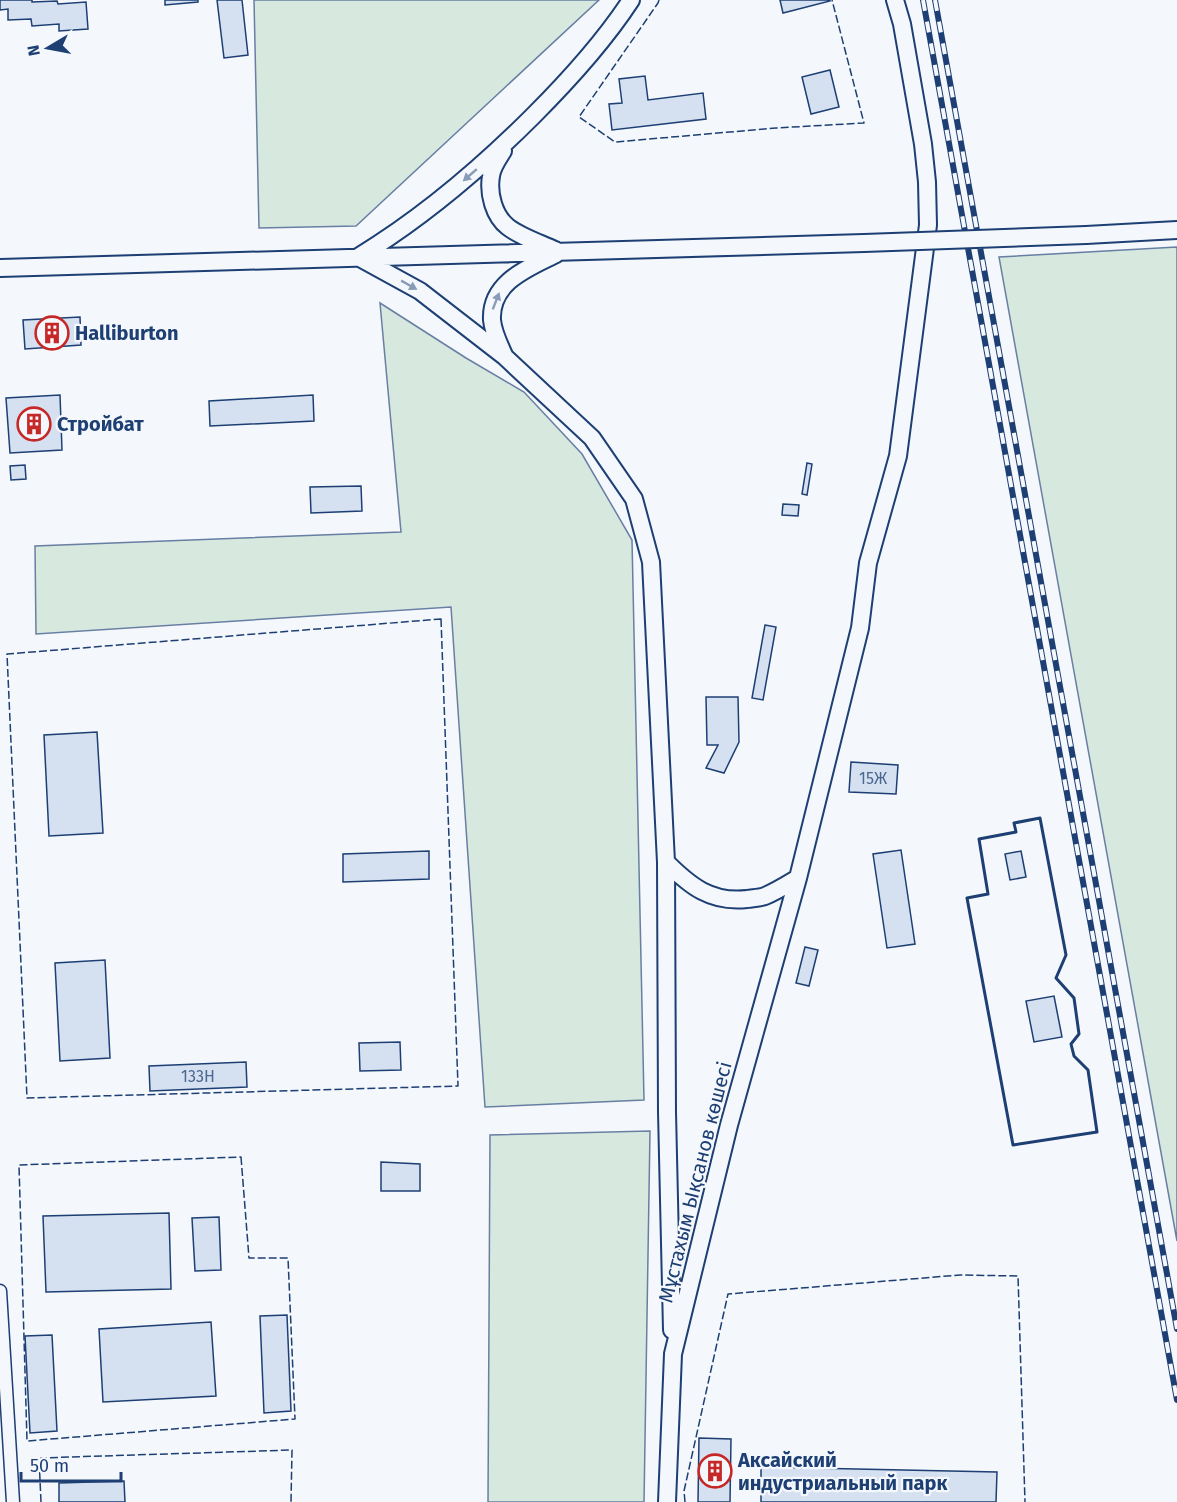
<svg xmlns="http://www.w3.org/2000/svg" width="1177" height="1502" viewBox="0 0 1177 1502" font-family="'Fira Sans',sans-serif">
	<style>
		.green { fill: #d7e8df; stroke: #687fa3; stroke-width: 1.5 }
		.building { fill: #d5e0f0; stroke: #1d3f73; stroke-width: 1.5 }
		.lines { fill: none; stroke-linecap: round; stroke-linejoin: round }
		.minor-casing { stroke: #1d3f73; stroke-width: 15 }
		.secondary-casing { stroke: #1d3f73; stroke-width: 20 }
		.minor { stroke: #f4f7fb; stroke-width: 12 }
		.secondary { stroke: #f4f7fb; stroke-width: 16 }
		.rail-casing { stroke: #1d3f73; stroke-width: 6 }
		.rail { stroke: #f4f7fb; stroke-width: 4; stroke-dasharray: 11; stroke-linecap: butt }
		.secondary-bridge-casing { stroke: #1d3f73; stroke-width: 20; stroke-linecap: butt }
		.secondary-bridge { stroke: #f4f7fb; stroke-width: 16 }
		.fence { stroke: #1d3f73; stroke-width: 1.5; stroke-dasharray: 8 3; stroke-linecap: butt }
		.wall { stroke: #1d3f73; stroke-width: 3 }
		.oneway { fill: #889bb7 }
		.labels { text-anchor: middle; stroke-width: 4.5; stroke-linejoin: round; paint-order: stroke }
		.number-label { font-size: 16px; fill: #4b6792 }
		.poi-label { font-size: 20px; font-weight: bold; fill: #1d3f73; stroke: #f4f7fb; text-anchor: start }
		.street-label { font-size: 20px; fill: #1d3f73; stroke: #f4f7fb }
	</style>
	<rect width="100%" height="100%" fill="#f4f7fb"/>
	<!-- green -->
	<path class="green" d="M 254,0 L 599,0 L 356,226 L 259,228 Z
		M 1177,247 L 1177,1241 L 999,257 Z
		M 380,303 L 466,358 L 524,392 L 582,454 L 632,540 L 644,1100 L 485,1107 L 451,607 L 36,634 L 35,546 L 401,532 Z
		M 650,1131 L 644,1502 L 488,1502 L 490,1135 Z"/>
	<!-- building -->
	<path class="building" d="M 0,0 L 32,0 L 32,2 L 57,1 L 58,4 L 86,2 L 88,29 L 59,31 L 59,24 L 32,26 L 31,19 L 8,20 L 8,9 L 0,10 Z
		M 165,0 L 198,0 L 198,2 L 165,5 Z
		M 217,0 L 242,0 L 248,55 L 224,58 Z
		M 780,0 L 830,0 L 830,1 L 783,13 Z
		M 830,70 L 839,107 L 811,114 L 802,77 Z
		M 645,76 L 648,100 L 703,93 L 706,119 L 612,130 L 609,104 L 622,103 L 619,79 Z
		M 80,317 L 81,345 L 25,349 L 23,320 Z
		M 60,395 L 62,450 L 10,453 L 6,398 Z
		M 313,395 L 314,421 L 210,426 L 209,401 Z
		M 807,463 L 812,464 L 807,495 L 802,494 Z
		M 25,465 L 26,479 L 11,480 L 10,466 Z
		M 361,486 L 362,511 L 311,513 L 310,487 Z
		M 783,504 L 799,505 L 798,516 L 782,515 Z
		M 765,625 L 776,627 L 763,700 L 752,698 Z
		M 706,697 L 738,697 L 739,742 L 724,773 L 706,768 L 718,745 L 707,745 Z
		M 97,732 L 103,833 L 49,836 L 44,735 Z
		M 851,762 L 898,765 L 896,794 L 849,792 Z
		M 901,850 L 915,944 L 887,948 L 873,854 Z
		M 429,851 L 429,879 L 343,882 L 343,854 Z
		M 1021,851 L 1026,877 L 1010,880 L 1005,854 Z
		M 805,947 L 818,950 L 809,986 L 796,983 Z
		M 105,960 L 110,1058 L 60,1061 L 55,963 Z
		M 1054,996 L 1062,1037 L 1034,1042 L 1026,1001 Z
		M 400,1042 L 401,1070 L 360,1071 L 359,1043 Z
		M 246,1062 L 247,1087 L 150,1091 L 149,1066 Z
		M 381,1162 L 420,1164 L 420,1191 L 381,1191 Z
		M 169,1213 L 171,1289 L 46,1292 L 43,1216 Z
		M 219,1217 L 221,1270 L 195,1271 L 192,1218 Z
		M 287,1315 L 291,1411 L 264,1413 L 260,1316 Z
		M 211,1322 L 216,1396 L 103,1402 L 99,1329 Z
		M 52,1335 L 57,1431 L 30,1433 L 25,1336 Z
		M 699,1438 L 731,1439 L 730,1502 L 698,1502 Z
		M 761,1467 L 997,1472 L 996,1502 L 761,1502 Z
		M 124,1481 L 125,1502 L 59,1502 L 59,1483 Z"/>
	<g class="lines">
		<defs>
			<path id="minor" d="M 0,1291 L 13,1502"/>
			<path id="secondary" d="M 503,151 C 498,159 492,167 491,176 C 488,194 494,216 508,227 C 521,237 540,243 555,250
				M 1086,235 L 1177,230
				M 358,257 L 420,291 L 504,356 L 592,438 L 634,499 L 651,562 L 666,862 L 667,1112 L 672,1330
				M 358,257 C 424,217 479,170 533,116 C 569,80 603,43 631,0
				M 0,268 L 864,243
				M 504,355 C 499,344 493,332 492,320 C 490,282 528,268 556,254
				M 666,862 C 690,886 711,903 747,899 C 753,898 760,898 765,896 C 777,891 788,884 798,878
				M 667,1502 L 673,1354 L 729,1125 L 798,878 L 860,628 L 868,563 L 898,456 L 928,225 L 927,182 L 923,144 L 902,24 L 895,0"/>
		</defs>
		<!-- minor casing -->
		<use href="#minor" class="minor-casing"/>
		<!-- secondary casing -->
		<use href="#secondary" class="secondary-casing"/>
		<!-- minor -->
		<use href="#minor" class="minor"/>
		<!-- secondary -->
		<use href="#secondary" class="secondary"/>
		<defs>
			<path id="rail" d="M 923,0 L 1177,1400
				M 935,0 L 1177,1329"/>
		</defs>
		<!-- rail casing -->
		<use href="#rail" class="rail-casing"/>
		<!-- rail -->
		<use href="#rail" class="rail"/>
		<defs>
			<path id="secondary-bridge" d="M 864,243 L 1086,235"/>
		</defs>
		<!-- secondary-bridge casing -->
		<use href="#secondary-bridge" class="secondary-bridge-casing"/>
		<!-- secondary-bridge -->
		<use href="#secondary-bridge" class="secondary-bridge"/>
		<!-- fence -->
		<path class="fence" d="M 659,0 L 658,3 L 579,117 L 615,142 L 776,128 L 864,123 L 832,0
			M 441,619 L 458,1086 L 27,1098 L 7,654 Z
			M 241,1157 L 249,1258 L 288,1258 L 295,1419 L 27,1441 L 19,1165 Z
			M 41,1502 L 39,1458 L 292,1450 L 291,1502
			M 685,1502 L 684,1491 L 728,1294 L 960,1275 L 1018,1276 L 1025,1502"/>
		<!-- wall -->
		<path class="wall" d="M 1040,818 L 1066,955 L 1056,978 L 1074,998 L 1079,1034 L 1071,1044 L 1074,1056 L 1088,1070 L 1097,1132 L 1013,1145 L 967,898 L 988,894 L 979,839 L 1016,832 L 1014,823 Z"/>
	</g>
	<!-- one-way arrows -->
	<defs><path id="oneway-solid" d="M-6-.8H1V-3.2L6.5 0L1 3.2V.8H-6Z" transform="scale(1.5)"/></defs>
	<g class="oneway">
		<use href="#oneway-solid" transform="translate(470 175) rotate(139)"/>
		<use href="#oneway-solid" transform="translate(409 285) rotate(29)"/>
		<use href="#oneway-solid" transform="translate(496 301) rotate(-69)"/>
	</g>
	<!-- icons -->
	<defs>
		<symbol id="building-ring" viewBox="-11 -11 22 22"><circle r="9.5" fill="#f4f7fb" stroke="#c62828" stroke-width="1.5"/><path d="M-4-6H4V6H1V3H-1V6H-4ZM-2.5-4.3h1.7v1.8h-1.7ZM.8-4.3h1.7v1.8H.8ZM-2.5-1h1.7V.8h-1.7ZM.8-1h1.7V.8H.8Z" fill="#c62828"/></symbol>
	</defs>
	<g fill-rule="evenodd">
		<use href="#building-ring" x="33" y="314" width="38" height="38"/>
		<use href="#building-ring" x="15" y="405" width="38" height="38"/>
		<use href="#building-ring" x="696" y="1452" width="38" height="38"/>
	</g>
	<g class="labels">
		<!-- number labels -->
		<g class="number-label">
			<text x="873" y="784">15Ж</text>
			<text x="198" y="1082">133Н</text>
		</g>
		<!-- poi labels -->
		<g class="poi-label">
			<text x="75" y="340">Halliburton</text>
			<text x="57" y="431">Стройбат</text>
			<text x="738" y="1467">Аксайский<tspan x="738" dy="23">индустриальный парк</tspan></text>
		</g>
		<!-- street labels -->
		<g class="street-label">
			<text transform="translate(695 1182) rotate(-76)" y="7">Мұстахым Ықсанов көшесі</text>
		</g>
	</g>
	<!-- north arrow -->
	<g transform="translate(48 48) rotate(260)" stroke="#f4f7fb" stroke-width="4.5" paint-order="stroke">
	<path d="M0-4.5L10 22L0 15L-10 22Z" fill="#1d3f73"/>
	<text y="-9" font-size="16" font-weight="bold" text-anchor="middle" fill="#1d3f73">N</text>
	</g>
	<!-- scale -->
	<path d="M21 1472v9h100v-9" fill="none" stroke="#1d3f73" stroke-width="3"/>
	<text x="30" y="1472" font-size="18" fill="#1d3f73" stroke="#f4f7fb" stroke-width="4.5" paint-order="stroke">50 m</text>
</svg>
